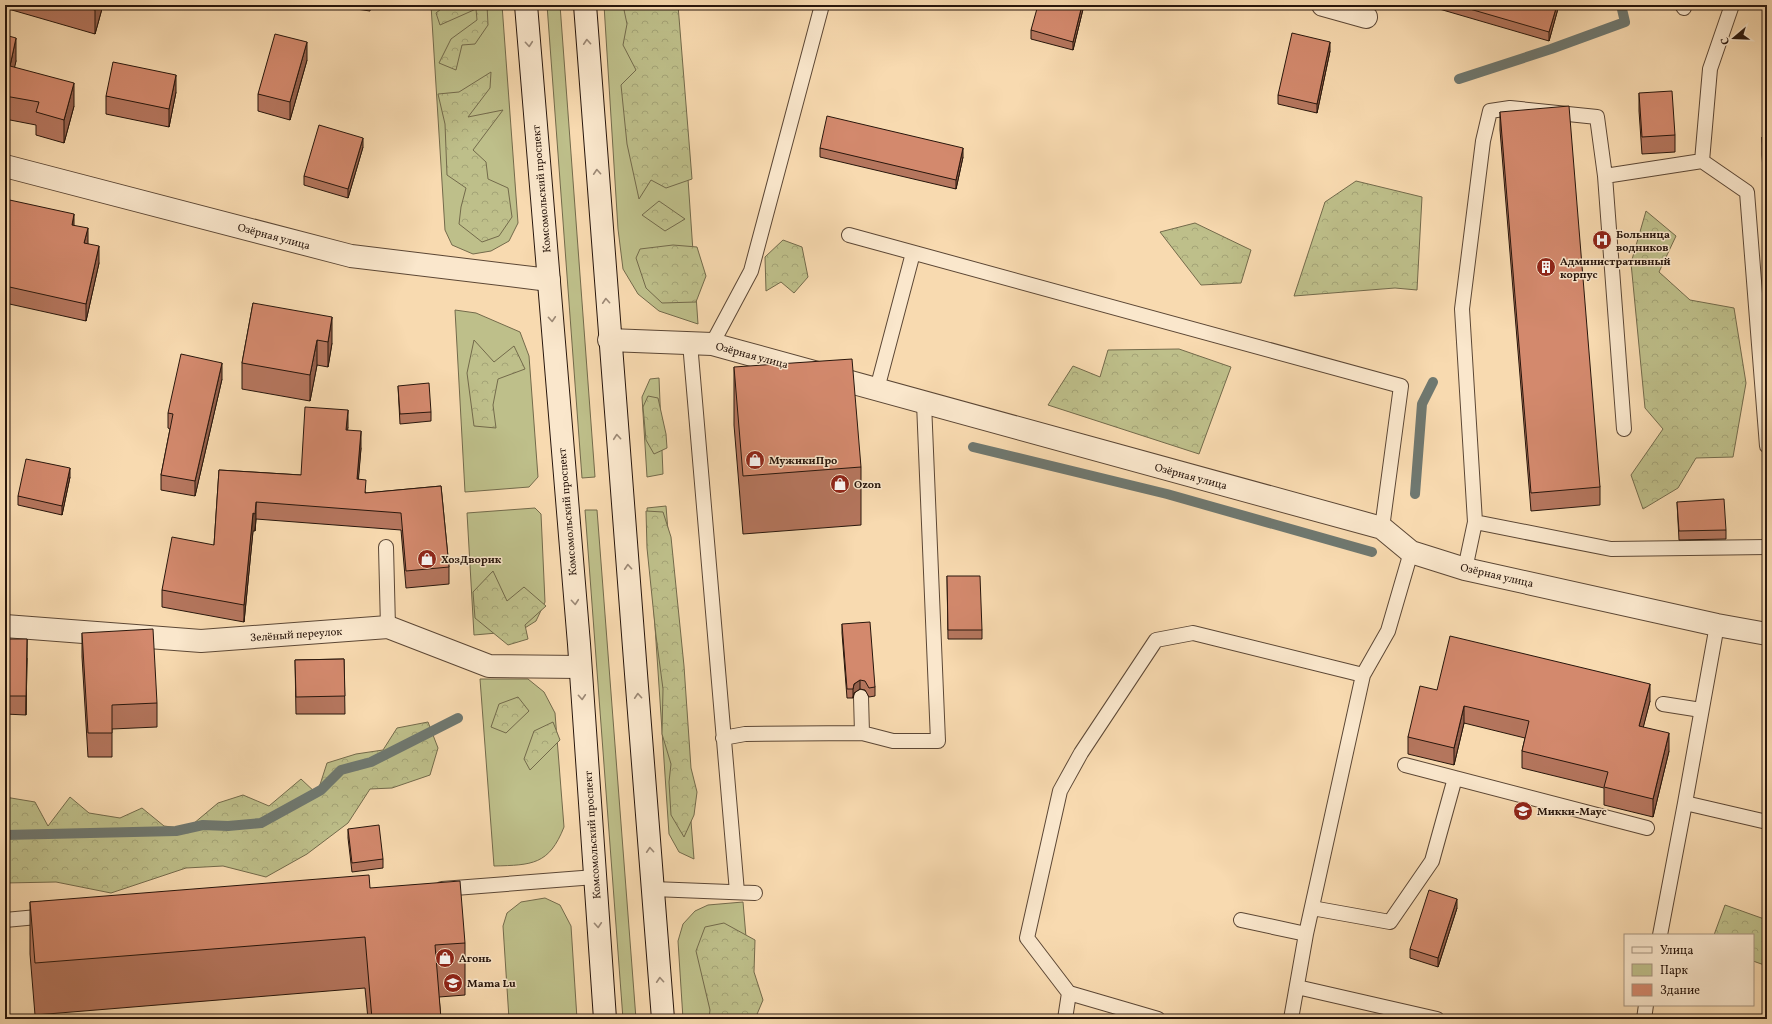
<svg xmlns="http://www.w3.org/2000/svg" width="1772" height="1024" viewBox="0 0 1772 1024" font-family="Vollkorn,serif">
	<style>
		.green { fill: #bebf8a; stroke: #736a4b }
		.forest { fill: url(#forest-crowns); stroke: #736a4b }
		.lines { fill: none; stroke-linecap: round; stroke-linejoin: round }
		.stream { stroke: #6f7870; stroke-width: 10 }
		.lane-casing { stroke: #5c4735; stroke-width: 16 }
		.street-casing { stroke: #5c4735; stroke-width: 24 }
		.secondary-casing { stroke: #28160c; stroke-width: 24 }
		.lane { stroke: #fae7cc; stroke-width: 14 }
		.street { stroke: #fae7cc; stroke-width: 22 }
		.secondary { stroke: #fae7cc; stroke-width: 22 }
		.wall { fill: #b5765e; stroke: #28160c }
		.shaded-wall { fill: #94604c; stroke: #28160c }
		.building { fill: #d3896d; stroke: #28160c }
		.oneway { stroke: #9c8976 }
		.labels { text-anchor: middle; stroke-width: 3; stroke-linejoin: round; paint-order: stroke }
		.street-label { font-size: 11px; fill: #28160c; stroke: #fae7cc }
		.poi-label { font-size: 11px; font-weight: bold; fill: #28160c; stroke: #fae7cc; text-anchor: start }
	</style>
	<defs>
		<pattern id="forest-crowns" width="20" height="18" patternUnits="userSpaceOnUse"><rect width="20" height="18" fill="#bebf8a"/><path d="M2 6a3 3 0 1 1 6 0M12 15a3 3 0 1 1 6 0" fill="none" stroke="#a3a376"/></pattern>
	</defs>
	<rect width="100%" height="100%" fill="#f8dab0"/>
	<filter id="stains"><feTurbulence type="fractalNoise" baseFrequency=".005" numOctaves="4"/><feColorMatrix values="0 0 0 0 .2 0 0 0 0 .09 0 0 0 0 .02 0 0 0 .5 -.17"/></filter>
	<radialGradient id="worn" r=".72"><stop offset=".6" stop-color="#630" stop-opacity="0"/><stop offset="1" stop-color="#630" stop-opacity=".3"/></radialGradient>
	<!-- green -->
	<path class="green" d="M 431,5 L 502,5 L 518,223 L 509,241 L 491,251 L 473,254 L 452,245 L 445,230 Z
		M 547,5 L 560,5 L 595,477 L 582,478 Z
		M 604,5 L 676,5 L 698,324 L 659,311 L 638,294 L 623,269 L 618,229 Z
		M 455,310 L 476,313 L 520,332 L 529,356 L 538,477 L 529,487 L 465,492 Z
		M 659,378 L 663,474 L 647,477 L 642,397 L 650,379 Z
		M 666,506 L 694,859 L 679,852 L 669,834 L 647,508 Z
		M 535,508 L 541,514 L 545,602 L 536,621 L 520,631 L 474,635 L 467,513 Z
		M 585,510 L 597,510 L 636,1019 L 623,1019 Z
		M 480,679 L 528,679 L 544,692 L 555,713 L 564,827 C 549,865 532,865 494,866 Z
		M 545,898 L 560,905 L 571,926 L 577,1019 L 509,1019 L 503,926 L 507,913 L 521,902 Z
		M 743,902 L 753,1019 L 683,1019 L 678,941 L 683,924 L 695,911 L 708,905 Z"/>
	<!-- forest -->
	<path class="forest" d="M 446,5 L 487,5 L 488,25 L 475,44 L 462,45 L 456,70 L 439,63 L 451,39 L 477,20 L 476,9 L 440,25 L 436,13 Z
		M 623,5 L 678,5 L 692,179 L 666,188 L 651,180 L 639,199 L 627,144 L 621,85 L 636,70 L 623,45 L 627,24 Z
		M 491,72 L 490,88 L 468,117 L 503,110 L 473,150 L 486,162 L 488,179 L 508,188 L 512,217 L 499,236 L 482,242 L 459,224 L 461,207 L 466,188 L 447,175 L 445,124 L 438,94 L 459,92 Z
		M 1356,181 L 1422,197 L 1417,290 L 1395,288 L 1294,296 L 1325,202 Z
		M 659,201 L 685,219 L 665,231 L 642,215 Z
		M 1646,211 L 1676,236 L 1659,272 L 1690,300 L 1734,308 L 1746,383 L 1733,457 L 1696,458 L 1678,488 L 1643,509 L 1631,475 L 1663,429 L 1645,408 L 1631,263 Z
		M 1195,223 L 1251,250 L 1241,283 L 1201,285 L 1160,232 Z
		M 783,240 L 802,247 L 808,277 L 794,293 L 781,282 L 766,291 L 765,257 Z
		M 673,245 L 697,247 L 706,276 L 696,302 L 662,303 L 646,288 L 636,258 L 640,249 Z
		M 474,340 L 494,362 L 514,346 L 525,369 L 498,379 L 493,405 L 496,428 L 474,426 L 467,373 Z
		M 1179,349 L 1231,367 L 1199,454 L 1048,405 L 1073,366 L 1100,377 L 1108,350 Z
		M 648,396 L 658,398 L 666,434 L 667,448 L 654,454 L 646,440 L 643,407 Z
		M 646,511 L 663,512 L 671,537 L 684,666 L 691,768 L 697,792 L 694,815 L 684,837 L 671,815 L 669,782 L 671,764 L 662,734 L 663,689 L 656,636 L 647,548 Z
		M 493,571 L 507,601 L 524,587 L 546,606 L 525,625 L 528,639 L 508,645 L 475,618 L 473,592 Z
		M 518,697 L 529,711 L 506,733 L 491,727 L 499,704 Z
		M 428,722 L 438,748 L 430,775 L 392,788 L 370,789 L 348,823 L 307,854 L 266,877 L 223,866 L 186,868 L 111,893 L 56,882 L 5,883 L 5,797 L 35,802 L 48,826 L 70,797 L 89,813 L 120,818 L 142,808 L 164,826 L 187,829 L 218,803 L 243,795 L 269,806 L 301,779 L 317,794 L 327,763 L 356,754 L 383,750 L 397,728 Z
		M 553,722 L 560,740 L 530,770 L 524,759 L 534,731 Z
		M 1725,905 L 1767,920 L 1767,966 L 1753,961 L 1753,935 L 1714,935 Z
		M 724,923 L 755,940 L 754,972 L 763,1000 L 755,1019 L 709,1019 L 710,1010 L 696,951 L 705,927 Z"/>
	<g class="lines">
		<!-- stream -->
		<path class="stream" d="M 1459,79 L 1551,49 L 1625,22 L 1621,5
			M 973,447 L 1167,494 L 1372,552
			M 1415,494 L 1422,404 L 1433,382
			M 5,835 L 176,831 L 203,825 L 228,826 L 261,823 L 321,790 L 341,770 L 371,762 L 458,718"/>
		<defs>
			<path id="lane" d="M 1682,5 L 1684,8
				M 1702,161 L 1710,69 L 1732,5
				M 1605,176 L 1702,161 L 1747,192 L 1767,446
				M 849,235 L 1401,386 L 1382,528
				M 690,343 L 737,892
				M 712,344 L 751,271 L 822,5
				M 877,389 L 913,253
				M 1475,522 L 1611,549 L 1767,547
				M 386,547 L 388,627
				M 1465,569 L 1475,522 L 1462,309 L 1483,141 L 1490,111 L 1510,108 L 1597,117 L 1605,176 L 1624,429
				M 861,697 L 862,733
				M 1663,704 L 1701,710
				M 723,738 L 745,734 L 862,733 L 893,741 L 938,741 L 924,403
				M 1405,765 L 1647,828
				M 1685,803 L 1767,822
				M 442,889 L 595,877
				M 653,889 L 755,893
				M 1312,908 L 1390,922 L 1432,861 L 1455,778
				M 5,920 L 48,916
				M 1241,920 L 1306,934
				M 1660,935 L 1685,803 L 1717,625
				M 1297,987 L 1437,1019
				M 1065,1019 L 1069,993
				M 1158,1019 L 1069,993 L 1027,938 L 1060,791 L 1081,753 L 1156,640 L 1193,633 L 1363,675
				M 1291,1019 L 1306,934 L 1363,675 L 1388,631 L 1411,552
				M 1644,1019 L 1646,1005"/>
			<path id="street" d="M 1323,5 L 1366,17
				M 5,166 L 351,256 L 549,280
				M 609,340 L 712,344 L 1382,528 L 1411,552 L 1465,569 L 1717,625 L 1767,634
				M 5,626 L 201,641 L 388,627 L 489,666 L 580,667"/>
			<path id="secondary" d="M 526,5 L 579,644 L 605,1019
				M 585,5 C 609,343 637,681 663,1019"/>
		</defs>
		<!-- lane casing -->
		<use href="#lane" class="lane-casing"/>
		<!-- street casing -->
		<use href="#street" class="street-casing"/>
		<!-- secondary casing -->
		<use href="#secondary" class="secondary-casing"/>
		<!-- lane -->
		<use href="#lane" class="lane"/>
		<!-- street -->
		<use href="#street" class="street"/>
		<!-- secondary -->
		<use href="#secondary" class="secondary"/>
	</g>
	<!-- wall -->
	<path class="wall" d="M 5,5 L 103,5 L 95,34 L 5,8 Z
		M 330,5 L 371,5 L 370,11 Z
		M 978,5 L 987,5 L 987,8 Z
		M 1084,5 L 1073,50 L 1031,39 L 1031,30 Z
		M 1429,5 L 1559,5 L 1549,41 L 1429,6 Z
		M 5,35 L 16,61 L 14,67 L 74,106 L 64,143 L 36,135 L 36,125 L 5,119 Z
		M 1330,51 L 1317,113 L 1278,104 L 1278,95 Z
		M 307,60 L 290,120 L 258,111 L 258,94 Z
		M 176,92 L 169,127 L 106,114 L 106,96 Z
		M 1639,93 L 1675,135 L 1675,152 L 1642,154 L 1639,111 Z
		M 1500,112 L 1600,487 L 1600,505 L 1531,511 L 1500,130 Z
		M 1762,137 L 1767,137 L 1767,235 L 1762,155 Z
		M 363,147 L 348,198 L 304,185 L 304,176 Z
		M 820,148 L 963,157 L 956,189 L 820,157 Z
		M 5,199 L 74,225 L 88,244 L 99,263 L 86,321 L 5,303 Z
		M 253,303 L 332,343 L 328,367 L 317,365 L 310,401 L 242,389 L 242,363 Z
		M 734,367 L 861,467 L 861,525 L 743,534 L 734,425 Z
		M 222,379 L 195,496 L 161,490 L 161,475 L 170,429 L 168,428 L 168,413 Z
		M 398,386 L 431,412 L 431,421 L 400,424 Z
		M 348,427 L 347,430 L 361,448 L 358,480 L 366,493 L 441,486 L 449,567 L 449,584 L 406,588 L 401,530 L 256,519 L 255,531 L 253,531 L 244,622 L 162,607 L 162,590 L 214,545 L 219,470 L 301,475 Z
		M 70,477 L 62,515 L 18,505 L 18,496 Z
		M 1677,502 L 1726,530 L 1726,539 L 1679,540 Z
		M 947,576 L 982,630 L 982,639 L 948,639 Z
		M 842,624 L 875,687 L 875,696 L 869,697 L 865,690 L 860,689 L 854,693 L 853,698 L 847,698 L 842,633 Z
		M 82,633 L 157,703 L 157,727 L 112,729 L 112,757 L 88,757 L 82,657 Z
		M 5,639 L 27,658 L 26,715 L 5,714 Z
		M 344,659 L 345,714 L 296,714 L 295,660 Z
		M 1437,690 L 1650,701 L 1643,727 L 1669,751 L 1653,817 L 1604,805 L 1604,788 L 1522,768 L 1522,751 L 1525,738 L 1464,723 L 1454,765 L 1408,754 L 1408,737 Z
		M 348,829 L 383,859 L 383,868 L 352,872 L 348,838 Z
		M 370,888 L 465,943 L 465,995 L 439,997 L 441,1019 L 368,1019 L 365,988 L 35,1015 L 30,954 L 30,902 Z
		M 1457,908 L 1438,967 L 1410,958 L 1410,949 Z"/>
	<!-- shaded-wall -->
	<path class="shaded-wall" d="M 97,5 L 103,5 L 95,34 L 95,10 Z
		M 1082,5 L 1084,5 L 1073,50 L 1073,42 Z
		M 1557,5 L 1559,5 L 1549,41 L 1549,32 Z
		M 16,38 L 16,61 L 10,89 L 10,66 Z
		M 307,42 L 307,60 L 290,120 L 290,102 Z
		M 1330,42 L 1330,51 L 1317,113 L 1317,104 Z
		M 176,75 L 176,92 L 169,127 L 169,109 Z
		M 74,83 L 74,106 L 64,143 L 64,120 Z
		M 363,138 L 363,147 L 348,198 L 348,189 Z
		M 963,148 L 963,157 L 956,189 L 956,180 Z
		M 74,214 L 74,231 L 72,225 Z
		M 88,228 L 88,245 L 84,243 Z
		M 99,246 L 99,263 L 86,321 L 86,304 Z
		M 332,317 L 332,343 L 328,367 L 328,342 Z
		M 317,340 L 317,365 L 310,401 L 310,375 Z
		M 222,363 L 222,379 L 195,496 L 195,481 Z
		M 348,410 L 348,427 L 346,447 L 346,430 Z
		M 361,431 L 361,448 L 357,497 L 357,479 Z
		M 70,468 L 70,477 L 62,515 L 62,506 Z
		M 256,502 L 256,519 L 255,531 L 255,514 Z
		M 253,513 L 253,531 L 244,622 L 244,605 Z
		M 27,639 L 27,658 L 26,715 L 26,696 Z
		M 860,680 L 860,689 L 854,693 L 853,698 L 853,689 L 854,684 Z
		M 1650,684 L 1650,701 L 1639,744 L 1639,726 Z
		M 1464,706 L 1464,723 L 1454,765 L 1454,748 Z
		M 1669,733 L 1669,751 L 1653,817 L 1653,799 Z
		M 1457,899 L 1457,908 L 1438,967 L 1438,958 Z"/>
	<!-- building -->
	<path class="building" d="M 76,5 L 97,5 L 95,10 Z
		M 1038,5 L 1082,5 L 1073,42 L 1031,30 Z
		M 1456,5 L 1557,5 L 1549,32 Z
		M 1292,33 L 1330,42 L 1317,104 L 1278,95 Z
		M 275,34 L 307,42 L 290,102 L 258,94 Z
		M 5,35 L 16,38 L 10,66 L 74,83 L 64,120 L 36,112 L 39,102 L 5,96 Z
		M 113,62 L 176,75 L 169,109 L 106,96 Z
		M 1672,91 L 1675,135 L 1642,137 L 1639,93 Z
		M 1569,106 L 1600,487 L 1531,493 L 1500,112 Z
		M 827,116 L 963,148 L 956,180 L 820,148 Z
		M 319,125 L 363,138 L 348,189 L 304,176 Z
		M 1762,137 L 1767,137 L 1767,218 Z
		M 5,199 L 74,214 L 72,225 L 88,228 L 84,243 L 99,246 L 86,304 L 5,286 Z
		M 253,303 L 332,317 L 328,342 L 317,340 L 310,375 L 242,363 Z
		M 181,354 L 222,363 L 195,481 L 161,475 L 173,414 L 168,413 Z
		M 852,359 L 861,467 L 743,476 L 734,367 Z
		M 429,383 L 431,412 L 400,414 L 398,386 Z
		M 305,407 L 348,410 L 346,430 L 361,431 L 357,479 L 366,480 L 365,493 L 441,486 L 449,567 L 406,571 L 401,513 L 256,502 L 255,514 L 253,513 L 244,605 L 162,590 L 172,537 L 214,545 L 219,470 L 301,475 Z
		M 26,459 L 70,468 L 62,506 L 18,496 Z
		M 1724,499 L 1726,530 L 1679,531 L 1677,502 Z
		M 947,576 L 980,576 L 982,630 L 948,630 Z
		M 870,622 L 875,687 L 869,688 L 865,681 L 860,680 L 854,684 L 853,689 L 847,689 L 842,624 Z
		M 153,629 L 157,703 L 112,705 L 112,733 L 88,733 L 82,633 Z
		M 1450,636 L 1650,684 L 1639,726 L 1669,733 L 1653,799 L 1604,787 L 1608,772 L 1522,751 L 1529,721 L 1464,706 L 1454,748 L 1408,737 L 1420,686 L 1437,690 Z
		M 5,639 L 27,639 L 26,696 L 5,696 Z
		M 344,659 L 345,696 L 296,697 L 295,660 Z
		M 379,825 L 383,859 L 352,863 L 348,829 Z
		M 369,875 L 370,888 L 460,881 L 465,943 L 435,945 L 441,1019 L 372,1019 L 365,937 L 35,963 L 30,902 Z
		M 1429,890 L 1457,899 L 1438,958 L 1410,949 Z"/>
	<!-- one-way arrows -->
	<defs><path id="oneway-chevron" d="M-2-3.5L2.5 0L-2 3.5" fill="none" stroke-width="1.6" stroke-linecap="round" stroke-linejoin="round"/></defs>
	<g class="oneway">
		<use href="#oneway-chevron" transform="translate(587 42) rotate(-94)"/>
		<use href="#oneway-chevron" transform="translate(529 44) rotate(85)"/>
		<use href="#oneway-chevron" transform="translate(597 172) rotate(-94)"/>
		<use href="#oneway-chevron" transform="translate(606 301) rotate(-94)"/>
		<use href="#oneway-chevron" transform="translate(552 319) rotate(86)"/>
		<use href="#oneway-chevron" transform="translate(617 437) rotate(-95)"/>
		<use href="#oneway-chevron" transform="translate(628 567) rotate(-94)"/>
		<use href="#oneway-chevron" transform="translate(575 602) rotate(85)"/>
		<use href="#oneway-chevron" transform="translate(638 696) rotate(-94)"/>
		<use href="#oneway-chevron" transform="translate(582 697) rotate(86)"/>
		<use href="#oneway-chevron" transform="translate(650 850) rotate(-94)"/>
		<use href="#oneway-chevron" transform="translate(598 925) rotate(86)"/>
		<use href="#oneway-chevron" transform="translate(660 980) rotate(-94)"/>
	</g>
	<!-- icons -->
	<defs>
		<symbol id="hospital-disc" viewBox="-11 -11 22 22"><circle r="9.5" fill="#8f2418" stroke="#fae7cc"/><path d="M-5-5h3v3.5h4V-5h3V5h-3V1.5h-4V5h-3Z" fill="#fff"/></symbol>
		<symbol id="building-disc" viewBox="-11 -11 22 22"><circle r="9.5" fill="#8f2418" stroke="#fae7cc"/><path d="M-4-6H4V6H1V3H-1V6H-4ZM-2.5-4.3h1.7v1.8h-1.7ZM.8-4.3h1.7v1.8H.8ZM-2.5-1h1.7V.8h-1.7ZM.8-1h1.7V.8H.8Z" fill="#fff"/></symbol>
		<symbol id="shop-disc" viewBox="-11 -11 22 22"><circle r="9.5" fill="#8f2418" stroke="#fae7cc"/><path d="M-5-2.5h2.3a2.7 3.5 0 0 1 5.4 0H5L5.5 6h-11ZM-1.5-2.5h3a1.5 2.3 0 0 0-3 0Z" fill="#fff"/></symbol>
		<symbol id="school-disc" viewBox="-11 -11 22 22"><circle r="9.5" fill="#8f2418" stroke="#fae7cc"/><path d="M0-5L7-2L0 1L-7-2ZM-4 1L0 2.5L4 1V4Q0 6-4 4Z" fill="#fff"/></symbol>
	</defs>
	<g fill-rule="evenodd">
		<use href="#hospital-disc" x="1591" y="229" width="22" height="22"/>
		<use href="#building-disc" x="1535" y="256" width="22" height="22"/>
		<use href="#shop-disc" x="744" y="449" width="22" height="22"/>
		<use href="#shop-disc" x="829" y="473" width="22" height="22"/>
		<use href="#shop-disc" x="416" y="548" width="22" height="22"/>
		<use href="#school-disc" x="1512" y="800" width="22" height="22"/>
		<use href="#shop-disc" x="434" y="947" width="22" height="22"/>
		<use href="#school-disc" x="442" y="972" width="22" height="22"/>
	</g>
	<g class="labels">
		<!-- street labels -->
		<g class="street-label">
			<text transform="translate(541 189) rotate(-95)" y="4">Комсомольский проспект</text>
			<text transform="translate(274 236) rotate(15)" y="4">Озёрная улица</text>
			<text transform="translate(752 355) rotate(15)" y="4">Озёрная улица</text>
			<text transform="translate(1191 476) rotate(15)" y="4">Озёрная улица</text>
			<text transform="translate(567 512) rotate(-95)" y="4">Комсомольский проспект</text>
			<text transform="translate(1497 575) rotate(13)" y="4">Озёрная улица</text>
			<text transform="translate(296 634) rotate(-4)" y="4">Зелёный переулок</text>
			<text transform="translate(592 835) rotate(-94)" y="4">Комсомольский проспект</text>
		</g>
		<!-- poi labels -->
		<g class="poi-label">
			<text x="1616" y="238">Больница<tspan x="1616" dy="13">водников</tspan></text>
			<text x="1560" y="265">Административный<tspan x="1560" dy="13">корпус</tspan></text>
			<text x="769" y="464">МужикиПро</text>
			<text x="854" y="488">Ozon</text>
			<text x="441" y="563">ХозДворик</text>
			<text x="1537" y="815">Микки-Маус</text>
			<text x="459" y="962">Агонь</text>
			<text x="467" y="987">Mama Lu</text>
		</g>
	</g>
	<!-- margin -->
	<rect width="1772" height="1024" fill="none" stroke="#f8dab0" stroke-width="20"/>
	<rect x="6" y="6" width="1760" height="1012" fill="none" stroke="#28160c" stroke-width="2"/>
	<rect x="10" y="10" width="1752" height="1004" fill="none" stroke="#28160c"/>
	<!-- legend -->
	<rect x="1624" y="934" width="130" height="72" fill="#fae7cc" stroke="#a6937f"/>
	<rect x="1632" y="947" width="20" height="6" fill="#fae7cc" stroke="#a6937f"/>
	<text x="1660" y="954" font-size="12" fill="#28160c">Улица</text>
	<rect x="1632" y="964" width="20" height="12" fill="#bebf8a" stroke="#a6937f"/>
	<text x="1660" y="974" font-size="12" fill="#28160c">Парк</text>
	<rect x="1632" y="984" width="20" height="12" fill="#d3896d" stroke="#a6937f"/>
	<text x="1660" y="994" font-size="12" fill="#28160c">Здание</text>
	<!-- north arrow -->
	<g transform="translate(1734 38) rotate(251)" stroke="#fae7cc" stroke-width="3" paint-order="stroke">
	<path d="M0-3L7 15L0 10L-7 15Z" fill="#28160c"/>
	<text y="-6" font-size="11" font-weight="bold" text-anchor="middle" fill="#28160c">С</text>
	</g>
	<rect width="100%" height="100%" filter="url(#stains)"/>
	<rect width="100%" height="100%" fill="url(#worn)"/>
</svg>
